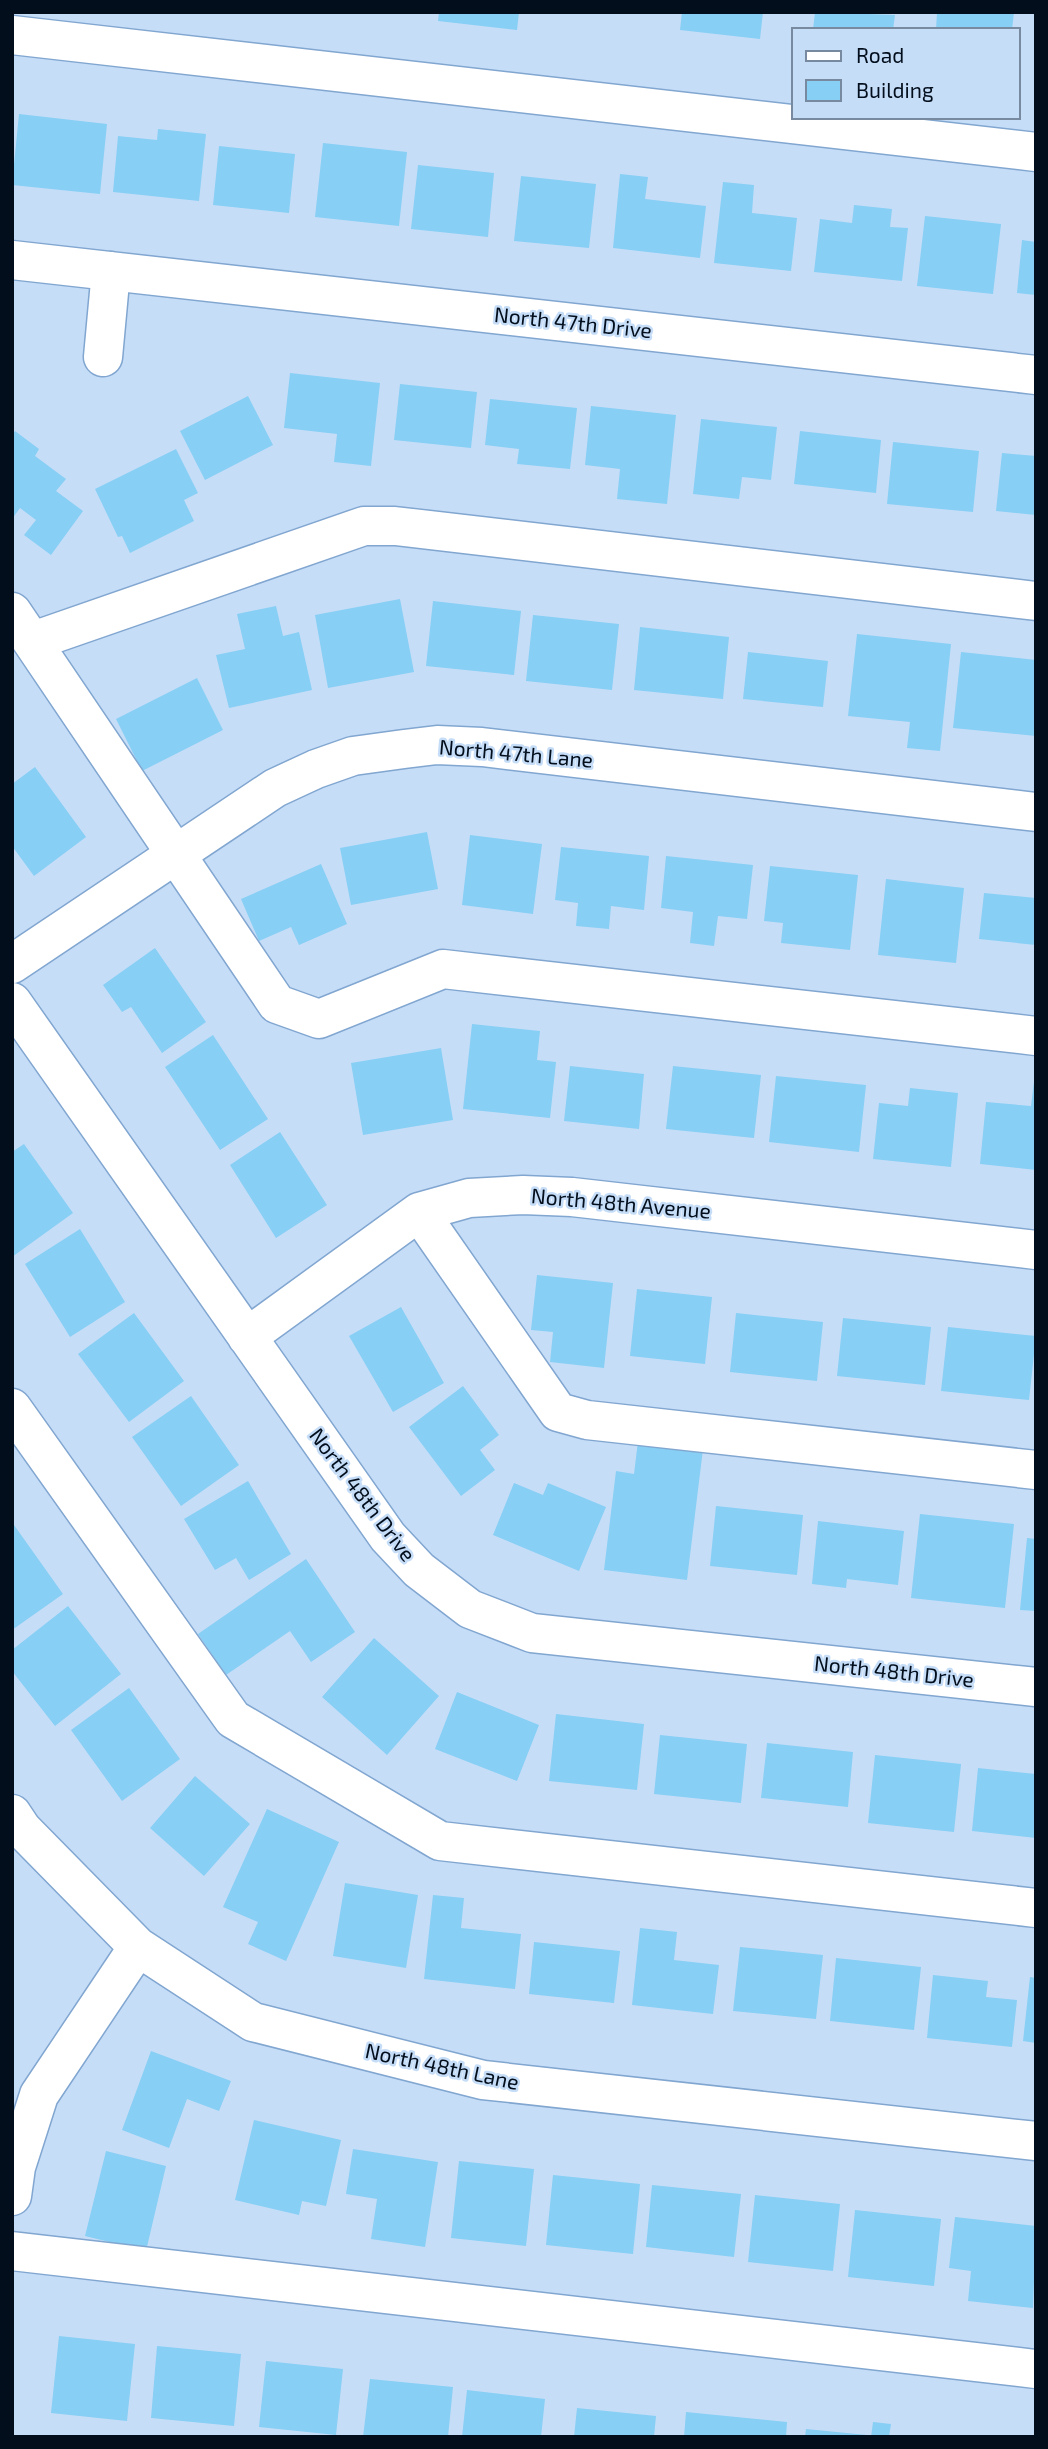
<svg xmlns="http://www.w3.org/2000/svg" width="1048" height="2449" viewBox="0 0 1048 2449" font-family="'Exo 2',sans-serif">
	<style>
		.building { fill: #87cff4 }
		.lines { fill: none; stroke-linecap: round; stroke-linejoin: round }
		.minor-casing { stroke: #81a6d0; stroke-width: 41 }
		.minor { stroke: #fff; stroke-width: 38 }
		.labels { text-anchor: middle; stroke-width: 5; stroke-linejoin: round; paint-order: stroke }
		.street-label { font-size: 21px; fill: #030e1c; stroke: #c6ddf8 }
	</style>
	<rect width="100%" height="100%" fill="#c6ddf8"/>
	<!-- building -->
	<path class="building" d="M 439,12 L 519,12 L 517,30 L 438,21 Z
		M 682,12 L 763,12 L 760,39 L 680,30 Z
		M 815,12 L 895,15 L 893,30 L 813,30 Z
		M 937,12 L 1014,12 L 1012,30 L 936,30 Z
		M 19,114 L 107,124 L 100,194 L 12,185 Z
		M 158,129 L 206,134 L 199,201 L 113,192 L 118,136 L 157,140 Z
		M 323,143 L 407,152 L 399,226 L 315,217 Z
		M 219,146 L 295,154 L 289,213 L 213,205 Z
		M 418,165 L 494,173 L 488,237 L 411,229 Z
		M 620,174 L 648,177 L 645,199 L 706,206 L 700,258 L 613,248 Z
		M 521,176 L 596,184 L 589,248 L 514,241 Z
		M 723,182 L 754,185 L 752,213 L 797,218 L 791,271 L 714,263 Z
		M 854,205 L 892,209 L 890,227 L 908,228 L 902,281 L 814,272 L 820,219 L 852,223 Z
		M 925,216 L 1001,224 L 993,294 L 917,286 Z
		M 1022,240 L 1036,242 L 1036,295 L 1017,293 Z
		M 290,373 L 380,383 L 371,466 L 334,462 L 337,434 L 284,428 Z
		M 400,384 L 477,392 L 471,448 L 394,440 Z
		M 248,396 L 273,445 L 205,480 L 180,431 Z
		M 490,399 L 577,408 L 570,469 L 517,464 L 519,449 L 485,445 Z
		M 591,406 L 676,415 L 667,504 L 617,499 L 620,469 L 585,465 Z
		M 701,419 L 777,427 L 771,480 L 742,477 L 739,499 L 693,494 Z
		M 15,431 L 39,449 L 35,456 L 66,479 L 56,491 L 83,511 L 51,555 L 24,535 L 36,520 L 20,508 L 12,519 L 12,435 Z
		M 800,431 L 881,440 L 876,493 L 794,484 Z
		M 893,442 L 979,451 L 973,512 L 887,504 Z
		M 176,449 L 198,493 L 184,500 L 194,521 L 130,553 L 122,536 L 118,537 L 95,489 Z
		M 1002,453 L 1036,456 L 1036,515 L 996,511 Z
		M 400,599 L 414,672 L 328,688 L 315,615 Z
		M 433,601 L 521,611 L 514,675 L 426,666 Z
		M 276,606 L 283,636 L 299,632 L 312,690 L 229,708 L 216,655 L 245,649 L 237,614 Z
		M 533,615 L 619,624 L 612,690 L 526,681 Z
		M 640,627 L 729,637 L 723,699 L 634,690 Z
		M 857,634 L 951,644 L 940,751 L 907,748 L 910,722 L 848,716 Z
		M 748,652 L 828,661 L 823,707 L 743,699 Z
		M 961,652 L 1036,660 L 1036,736 L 953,728 Z
		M 197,678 L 223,730 L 142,771 L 116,719 Z
		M 35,767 L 86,837 L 34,876 L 12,846 L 12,784 Z
		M 427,832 L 438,889 L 351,905 L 340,848 Z
		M 470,835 L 542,844 L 533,914 L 462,905 Z
		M 561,847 L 649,856 L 644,910 L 611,906 L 609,929 L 576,926 L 578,903 L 555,900 Z
		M 666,856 L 753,865 L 747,919 L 718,916 L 714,946 L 690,943 L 693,912 L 661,908 Z
		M 321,864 L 347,924 L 299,945 L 291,927 L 259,941 L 241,899 Z
		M 770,866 L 858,875 L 850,950 L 781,943 L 783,923 L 764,921 Z
		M 886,879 L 964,888 L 956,963 L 878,955 Z
		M 984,893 L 1036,898 L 1036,945 L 979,939 Z
		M 155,948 L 206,1022 L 162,1053 L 131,1007 L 122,1012 L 103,985 Z
		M 472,1024 L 540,1031 L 537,1060 L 556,1062 L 550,1118 L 463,1109 Z
		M 213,1035 L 268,1119 L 220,1150 L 165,1067 Z
		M 441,1048 L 453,1120 L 363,1135 L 351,1063 Z
		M 570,1066 L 644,1074 L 639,1129 L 564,1121 Z
		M 673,1066 L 761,1075 L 754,1138 L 666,1129 Z
		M 776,1076 L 866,1085 L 859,1152 L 769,1142 Z
		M 1034,1082 L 1036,1170 L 980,1164 L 986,1102 L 1031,1106 Z
		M 910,1088 L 958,1093 L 951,1167 L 873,1159 L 879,1103 L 908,1106 Z
		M 280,1132 L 327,1205 L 276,1238 L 230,1165 Z
		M 24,1144 L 73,1213 L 12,1257 L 12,1152 Z
		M 80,1229 L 125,1302 L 70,1337 L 25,1264 Z
		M 537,1275 L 613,1283 L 604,1368 L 550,1362 L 553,1332 L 531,1330 Z
		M 637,1289 L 712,1297 L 705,1364 L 630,1356 Z
		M 401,1307 L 444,1383 L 393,1412 L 349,1336 Z
		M 134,1313 L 184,1381 L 129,1422 L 78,1354 Z
		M 736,1313 L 823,1322 L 817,1381 L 730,1372 Z
		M 843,1318 L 931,1327 L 925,1385 L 837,1376 Z
		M 948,1327 L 1036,1336 L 1029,1400 L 941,1391 Z
		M 463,1386 L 499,1435 L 480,1450 L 495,1470 L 461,1496 L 409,1427 Z
		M 191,1396 L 239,1465 L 181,1506 L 132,1437 Z
		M 638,1441 L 703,1449 L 687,1580 L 604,1570 L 616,1471 L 634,1474 Z
		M 248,1481 L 291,1554 L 249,1580 L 236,1558 L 215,1570 L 184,1519 Z
		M 514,1483 L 543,1495 L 548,1483 L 606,1507 L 579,1571 L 493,1535 Z
		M 716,1506 L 803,1515 L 797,1575 L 710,1566 Z
		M 920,1514 L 1014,1524 L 1005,1608 L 911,1598 Z
		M 818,1521 L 904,1531 L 898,1585 L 847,1579 L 846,1588 L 812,1584 Z
		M 14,1525 L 63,1594 L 12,1630 L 12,1526 Z
		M 1027,1538 L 1036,1539 L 1036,1611 L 1020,1610 Z
		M 306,1559 L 355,1632 L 311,1662 L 290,1631 L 226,1675 L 198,1634 Z
		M 68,1606 L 121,1674 L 55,1726 L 12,1671 L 12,1650 Z
		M 374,1638 L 439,1696 L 387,1755 L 322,1697 Z
		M 129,1688 L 180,1759 L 122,1801 L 71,1730 Z
		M 457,1692 L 539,1725 L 517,1781 L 435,1749 Z
		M 556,1714 L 644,1724 L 637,1790 L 549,1781 Z
		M 660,1735 L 747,1744 L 741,1803 L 654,1794 Z
		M 767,1743 L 853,1752 L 848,1807 L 761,1798 Z
		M 875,1755 L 961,1764 L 954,1832 L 868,1823 Z
		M 978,1768 L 1036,1774 L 1036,1838 L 972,1831 Z
		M 195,1776 L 250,1824 L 204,1876 L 150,1828 Z
		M 267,1809 L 339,1842 L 286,1961 L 248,1944 L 258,1922 L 223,1907 Z
		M 345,1883 L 418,1895 L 406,1968 L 333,1956 Z
		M 433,1895 L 464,1898 L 461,1928 L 521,1934 L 515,1989 L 424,1979 Z
		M 640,1928 L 677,1932 L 674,1960 L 719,1965 L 713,2014 L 632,2005 Z
		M 534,1942 L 620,1951 L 614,2003 L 529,1994 Z
		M 740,1947 L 823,1955 L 816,2019 L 733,2011 Z
		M 836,1958 L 921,1967 L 914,2030 L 830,2021 Z
		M 933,1975 L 988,1981 L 986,1997 L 1017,2000 L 1012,2047 L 927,2038 Z
		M 1030,1977 L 1036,1978 L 1036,2043 L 1023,2041 Z
		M 151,2051 L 231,2081 L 219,2111 L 187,2099 L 169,2148 L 122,2130 Z
		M 254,2120 L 341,2140 L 326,2206 L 302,2201 L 299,2215 L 235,2200 Z
		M 353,2149 L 438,2162 L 425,2247 L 371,2239 L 377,2199 L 346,2194 Z
		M 106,2151 L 166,2166 L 146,2251 L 85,2236 Z
		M 459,2161 L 534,2169 L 526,2246 L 451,2238 Z
		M 553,2175 L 640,2184 L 633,2254 L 546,2245 Z
		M 652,2185 L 741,2194 L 734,2257 L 646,2247 Z
		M 755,2195 L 840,2204 L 833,2271 L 748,2262 Z
		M 855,2210 L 941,2219 L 934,2286 L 848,2277 Z
		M 955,2217 L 1036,2226 L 1033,2308 L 968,2301 L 971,2271 L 949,2268 Z
		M 59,2336 L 135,2344 L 127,2421 L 51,2413 Z
		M 157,2346 L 241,2354 L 234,2426 L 151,2418 Z
		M 266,2361 L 343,2369 L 336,2435 L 259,2427 Z
		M 370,2379 L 453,2387 L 448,2437 L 363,2437 Z
		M 467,2390 L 545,2399 L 541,2437 L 462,2437 Z
		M 577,2408 L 656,2416 L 654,2437 L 574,2437 Z
		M 686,2412 L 787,2422 L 786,2437 L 684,2437 Z
		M 873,2422 L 891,2424 L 889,2437 L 871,2437 Z
		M 806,2429 L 867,2435 L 867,2437 L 805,2437 Z"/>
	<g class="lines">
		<defs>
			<path id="minor" d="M 12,35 L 1036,152
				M 12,260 L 1036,375
				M 103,357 L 111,271
				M 12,612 L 277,1004 L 319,1019 L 443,969 L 1036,1036
				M 33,641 L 364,526 L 395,526 L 1036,601
				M 12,964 L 275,788 L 316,769 L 353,756 L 404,749 L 437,745 L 482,747 L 1036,812
				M 12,1002 L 388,1537 L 419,1570 L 470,1609 L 532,1633 L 1036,1687
				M 419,1212 L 558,1412 L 587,1420 L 1036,1470
				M 247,1337 L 419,1212 L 469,1198 L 523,1195 L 572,1197 L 1036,1250
				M 12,1408 L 233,1719 L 440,1841 L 1036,1908
				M 12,1814 L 22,1829 L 138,1947 L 253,2022 L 483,2080 L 1036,2141
				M 12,2196 L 16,2167 L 39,2095 L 138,1947
				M 12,2251 L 1036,2369"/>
		</defs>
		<!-- minor casing -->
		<use href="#minor" class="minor-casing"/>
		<!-- minor -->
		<use href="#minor" class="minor"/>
	</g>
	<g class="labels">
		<!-- street labels -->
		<g class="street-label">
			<text transform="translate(573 323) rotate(6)" y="7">North 47th Drive</text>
			<text transform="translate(516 754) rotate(5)" y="7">North 47th Lane</text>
			<text transform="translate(621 1204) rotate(5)" y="7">North 48th Avenue</text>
			<text transform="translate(362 1495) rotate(53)" y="7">North 48th Drive</text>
			<text transform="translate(894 1672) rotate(6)" y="7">North 48th Drive</text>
			<text transform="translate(442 2067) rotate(12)" y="7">North 48th Lane</text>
		</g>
	</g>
	<!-- border -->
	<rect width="1048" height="2449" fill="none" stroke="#030e1c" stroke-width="28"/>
	<!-- legend -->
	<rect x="792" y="28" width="228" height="91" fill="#c6ddf8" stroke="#788aa0" stroke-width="2"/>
	<rect x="806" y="51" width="35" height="10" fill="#ffffff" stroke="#788aa0" stroke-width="2"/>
	<text x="856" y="63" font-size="21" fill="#030e1c">Road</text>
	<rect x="806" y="80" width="35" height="21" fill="#87cff4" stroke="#788aa0" stroke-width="2"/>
	<text x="856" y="98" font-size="21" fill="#030e1c">Building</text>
</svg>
